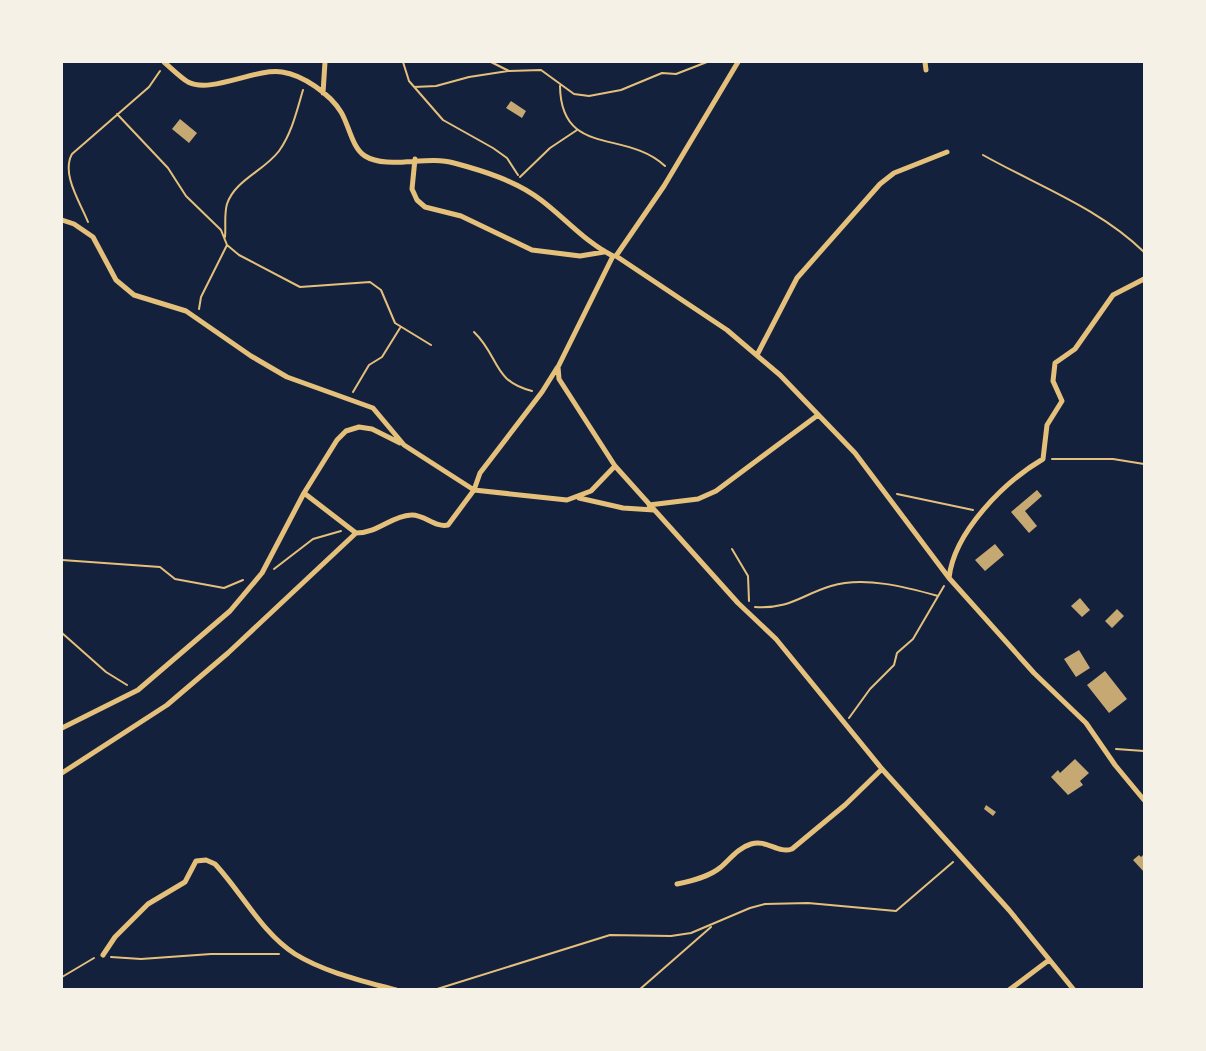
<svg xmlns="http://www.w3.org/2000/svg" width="1206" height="1051" viewBox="0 0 1206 1051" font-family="'PT Sans Narrow',sans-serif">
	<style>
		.building { fill: #c6a872 }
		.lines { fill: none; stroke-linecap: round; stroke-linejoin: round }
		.path { stroke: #e5c07b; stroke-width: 2 }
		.minor { stroke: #e5c07b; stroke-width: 5 }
	</style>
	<rect width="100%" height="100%" fill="#14213d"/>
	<!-- building -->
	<path class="building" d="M 511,101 L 526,111 L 522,118 L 506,108 Z
		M 180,119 L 197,133 L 189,143 L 172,129 Z
		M 1037,490 L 1042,496 L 1025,511 L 1037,526 L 1029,533 L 1011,512 Z
		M 995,544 L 1004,555 L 985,571 L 975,560 Z
		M 1080,598 L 1090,610 L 1082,617 L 1071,606 Z
		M 1117,609 L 1124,616 L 1112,628 L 1105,621 Z
		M 1079,650 L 1090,668 L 1076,677 L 1064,659 Z
		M 1105,671 L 1127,699 L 1109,713 L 1087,685 Z
		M 1075,759 L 1089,773 L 1080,781 L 1083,785 L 1068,795 L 1051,777 L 1058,770 L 1060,773 Z
		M 986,805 L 996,812 L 993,816 L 984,809 Z
		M 1144,854 L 1144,872 L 1133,860 L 1139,855 L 1141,857 Z"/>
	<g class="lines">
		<!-- path -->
		<path class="path" d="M 403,62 L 409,81 L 443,120 L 493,148 L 507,158 L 518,175
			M 491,62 L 509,71 L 541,70 L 574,94 L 589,96 L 621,90 L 662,73 L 676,74 L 707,62
			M 560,86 C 561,158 626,129 665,166
			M 414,87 L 436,86 L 469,77 L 508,71
			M 117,114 L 168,168 L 186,196 L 221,230 L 227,245 L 201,297 L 199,309
			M 983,155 C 1038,186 1099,208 1144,252
			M 520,177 L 550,148 L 577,130
			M 88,222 C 80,202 61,174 72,154 L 149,87 L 160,71
			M 225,237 C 226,227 224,214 227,204 C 235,180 264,171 279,151 C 292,133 297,110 303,90
			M 227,245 L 239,255 L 300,287 L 370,282 L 381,290 L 395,323 L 431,345
			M 474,332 C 500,357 492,381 532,391
			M 353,392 L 369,365 L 382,357 L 400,328
			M 1052,459 L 1113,459 L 1144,464
			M 897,494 L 973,510
			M 732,549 L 748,576 L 749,601
			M 62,560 L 160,567 L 175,579 L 224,588 L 243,580
			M 274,569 L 313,539 L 341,531
			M 755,607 C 791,609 801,595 831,586 C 864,576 906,587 938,596
			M 62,633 L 106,672 L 127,685
			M 849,718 L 870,689 L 894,665 L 897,653 L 913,639 L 944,586
			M 1116,749 L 1144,751
			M 111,957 L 141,959 L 211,954 L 279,954
			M 62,977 L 94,958
			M 434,990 L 610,935 L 671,936 L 691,933 L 750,908 L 765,904 L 808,903 L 896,911 L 953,862
			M 639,990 L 711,927"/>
		<!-- minor -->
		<path class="minor" d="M 164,62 C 171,68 180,77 188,82 C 211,94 255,68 282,72 C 303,75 330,94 341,112 C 349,125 352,148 365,156 C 387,170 427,155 454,163 C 484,171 516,181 541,200 C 566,219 585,242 613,256
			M 738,62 L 664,186 L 616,256 L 613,256 L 558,367 L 559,379 L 615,466 L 738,603 L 776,639 L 882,769 L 1009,910 L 1074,990
			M 925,62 L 926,70
			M 323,93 L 325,62
			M 415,159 L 412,189 L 417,200 L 425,207 L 461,216 L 532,250 L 580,256 L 604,252
			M 62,220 L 74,224 L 93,237 L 116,280 L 134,295 L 186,311 L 251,356 L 287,377 L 373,408 L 404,445 L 474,490 L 567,500 L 591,491 L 615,466
			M 616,256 L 727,330 L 780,375 L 855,453 L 949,578 L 1034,673 L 1086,723 L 1115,765 L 1144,800
			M 757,355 L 797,278 L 880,184 L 894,173 L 947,152
			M 304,493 L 356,533
			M 579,498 L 623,508 L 654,510
			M 649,505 L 698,499 L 716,491 L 818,415
			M 949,578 C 954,532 1004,482 1043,459 L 1047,425 L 1062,401 L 1053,381 L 1055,363 L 1075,349 L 1113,295 L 1144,279
			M 62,728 L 138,690 L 230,611 L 262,573 L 304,493 L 337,440 L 346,431 L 359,427 L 372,429 L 400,443
			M 62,773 L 167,705 L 228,653 L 356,533 C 378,533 391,516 411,515 C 424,514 435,528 448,525 L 474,490 L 480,473 L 542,392 L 557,368
			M 677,884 C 692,881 709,877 721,867 C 731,858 738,848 751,844 C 767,839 778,854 792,849 L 845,805 L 882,769
			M 103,955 L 115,937 L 148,904 L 185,882 L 196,861 L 206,860 L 215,864 C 242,893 262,933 295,954 C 324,972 363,981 396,990
			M 1009,990 L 1049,960"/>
	</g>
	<!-- border -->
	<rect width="1206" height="1051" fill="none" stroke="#f6f1e7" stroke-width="126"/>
</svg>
